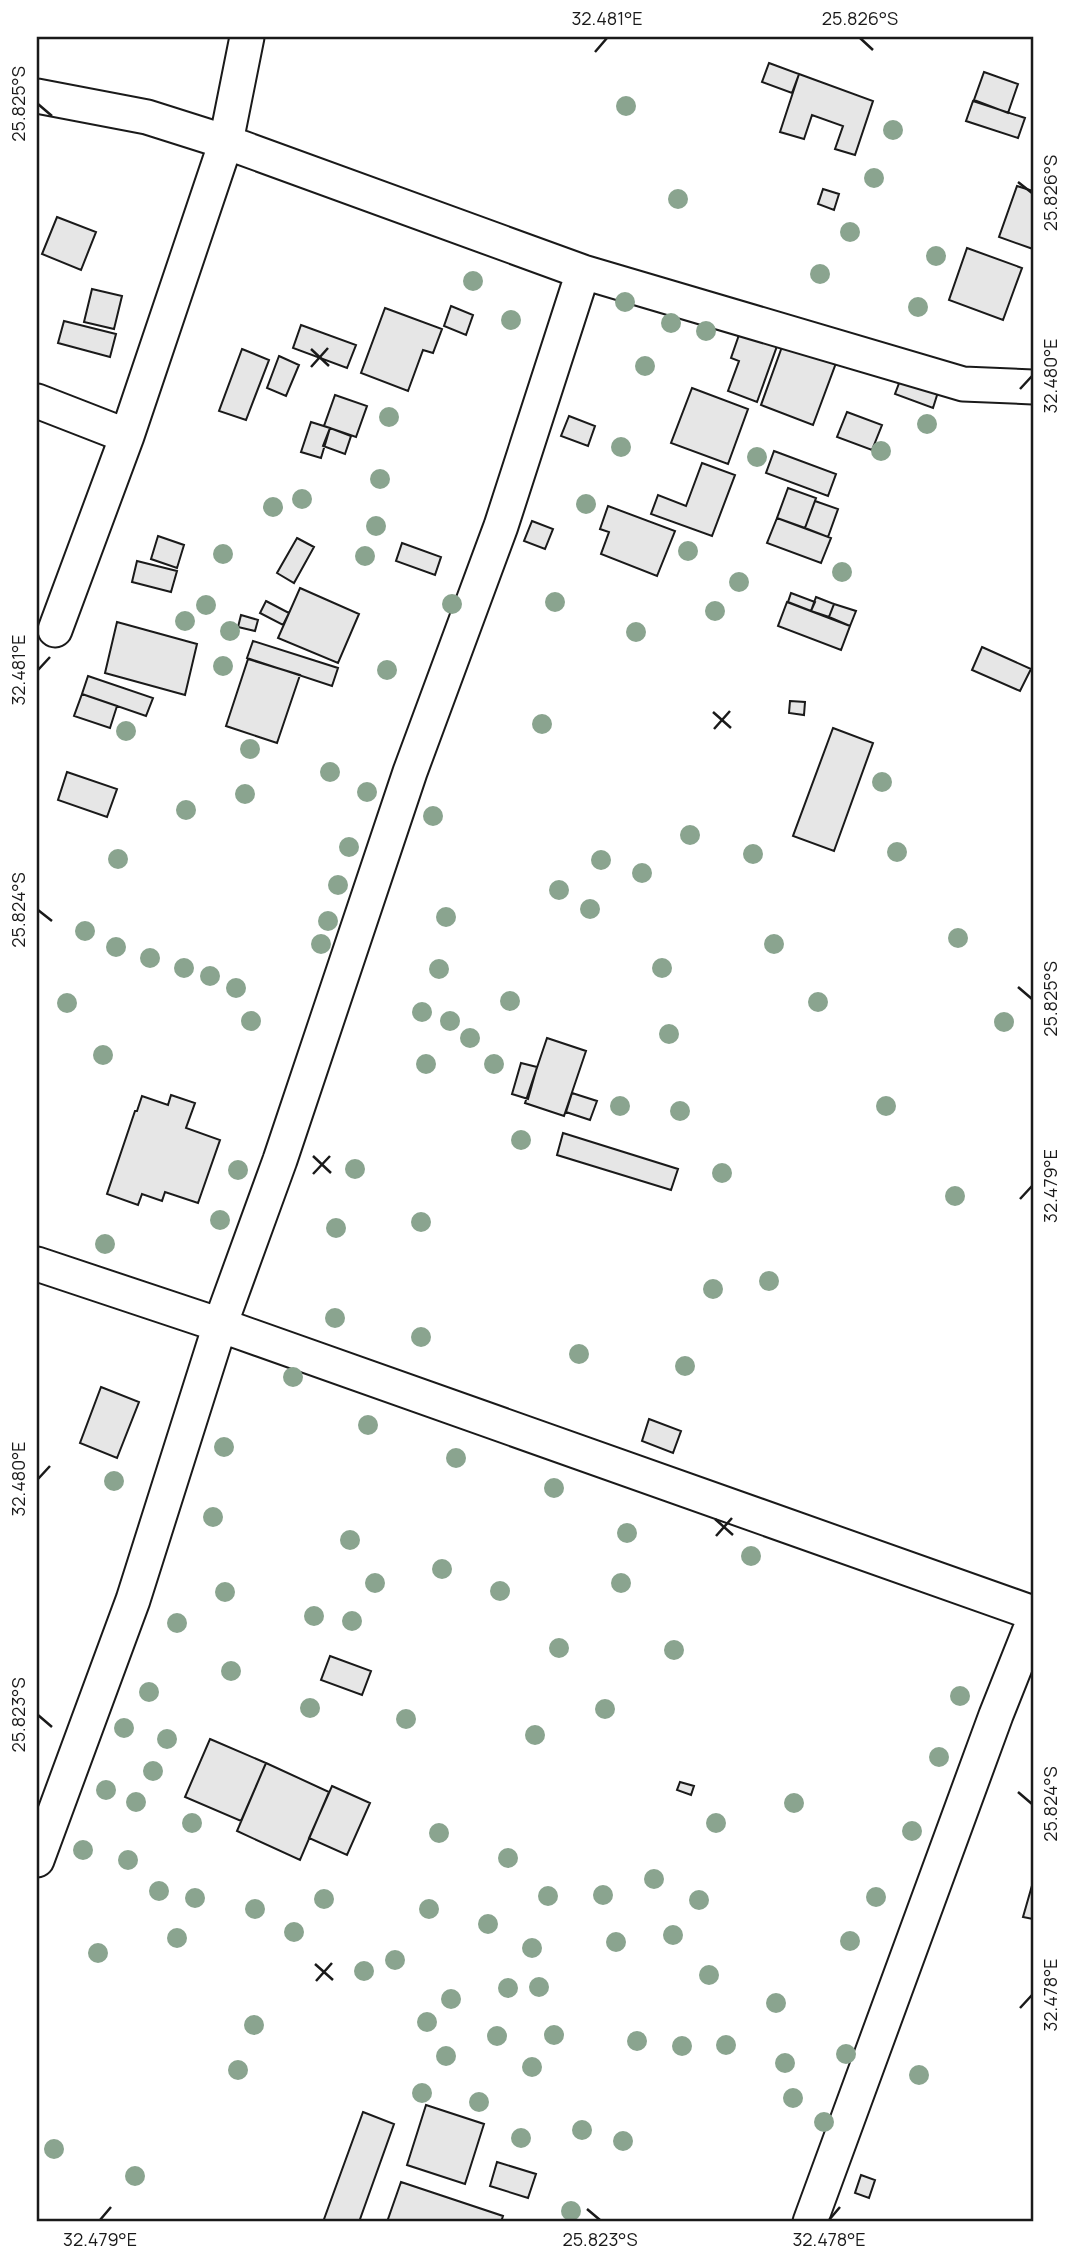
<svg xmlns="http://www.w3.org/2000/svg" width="1070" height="2259" viewBox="0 0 1070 2259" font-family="Manrope,sans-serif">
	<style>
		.building { fill: #e6e6e6; stroke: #1a1a1a; stroke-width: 2 }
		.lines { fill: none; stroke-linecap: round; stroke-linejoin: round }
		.minor-casing { stroke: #1a1a1a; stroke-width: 37 }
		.minor { stroke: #fff; stroke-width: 33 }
		.tree { fill: #8aa48f }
		.ticks { fill: none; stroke: #1a1a1a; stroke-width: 2.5 }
		.neatline { fill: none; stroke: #1a1a1a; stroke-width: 2.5 }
		.ticks-label { font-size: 18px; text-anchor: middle; fill: #1a1a1a }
	</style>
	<rect width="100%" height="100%" fill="#fff"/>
	<!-- building -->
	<path class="building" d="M 769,63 L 799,74 L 792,93 L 762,82 Z
		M 984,72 L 1018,84 L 1008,113 L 974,100 Z
		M 799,74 L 873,101 L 855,155 L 835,149 L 843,126 L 812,115 L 804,139 L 780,132 Z
		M 973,101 L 1025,118 L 1018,138 L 966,121 Z
		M 1017,186 L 1033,191 L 1033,249 L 999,237 Z
		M 823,189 L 839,194 L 834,210 L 818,204 Z
		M 57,217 L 96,232 L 81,270 L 42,254 Z
		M 967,248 L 1022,268 L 1003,320 L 949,300 Z
		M 92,289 L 122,296 L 114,329 L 84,322 Z
		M 451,306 L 473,315 L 466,335 L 444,326 Z
		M 385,308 L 442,329 L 433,353 L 423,350 L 408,391 L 361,373 Z
		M 64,321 L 116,334 L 110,357 L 58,343 Z
		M 301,325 L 356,345 L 347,368 L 293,348 Z
		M 740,332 L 777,346 L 757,402 L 728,391 L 739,361 L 731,358 Z
		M 783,344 L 836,363 L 813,425 L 761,405 Z
		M 242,349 L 269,360 L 246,420 L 219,411 Z
		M 279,356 L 299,365 L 286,396 L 267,388 Z
		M 901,378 L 938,392 L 933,408 L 895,394 Z
		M 692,388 L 748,409 L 728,464 L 671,443 Z
		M 335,395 L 367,406 L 356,437 L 324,426 Z
		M 847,412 L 882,425 L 872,450 L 837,437 Z
		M 569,416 L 595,426 L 588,446 L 561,436 Z
		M 311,422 L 330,428 L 321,458 L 301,452 Z
		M 330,428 L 351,436 L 345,454 L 323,446 Z
		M 774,451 L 836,474 L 828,496 L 766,473 Z
		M 702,463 L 735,475 L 712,536 L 651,514 L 658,495 L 686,506 Z
		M 788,488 L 816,498 L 805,528 L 777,518 Z
		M 815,501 L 838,509 L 828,537 L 805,528 Z
		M 608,506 L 675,531 L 657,576 L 601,554 L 609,532 L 600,529 Z
		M 777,518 L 831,538 L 821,563 L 767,543 Z
		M 532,521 L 553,529 L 545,549 L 524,541 Z
		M 158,536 L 184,545 L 177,568 L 151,559 Z
		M 297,538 L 314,547 L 294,583 L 277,573 Z
		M 402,543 L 441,557 L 435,575 L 396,561 Z
		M 137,561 L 177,571 L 171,592 L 132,582 Z
		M 300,588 L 359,614 L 338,663 L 278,638 Z
		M 791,593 L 815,602 L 811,611 L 788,602 Z
		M 816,597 L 834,604 L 829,617 L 811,611 Z
		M 266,601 L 289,613 L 283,625 L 260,613 Z
		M 787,602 L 850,626 L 841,650 L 778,626 Z
		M 834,604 L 856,611 L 850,626 L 829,617 Z
		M 241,615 L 258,620 L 255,631 L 238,627 Z
		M 117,622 L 197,644 L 185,695 L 105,673 Z
		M 253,641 L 338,668 L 332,686 L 247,658 Z
		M 982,647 L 1031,669 L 1020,691 L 972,670 Z
		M 248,659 L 300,675 L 277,743 L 226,726 Z
		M 88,676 L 153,698 L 146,716 L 82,694 Z
		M 82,694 L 117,706 L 110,728 L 74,716 Z
		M 790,701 L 805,702 L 804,715 L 789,713 Z
		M 833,728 L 873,743 L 834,851 L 793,836 Z
		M 67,772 L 117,789 L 107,817 L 58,800 Z
		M 547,1038 L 586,1051 L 564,1116 L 525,1103 Z
		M 521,1063 L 537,1067 L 528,1099 L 512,1094 Z
		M 572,1093 L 597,1101 L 590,1120 L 566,1112 Z
		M 171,1095 L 195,1103 L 186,1128 L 220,1140 L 198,1203 L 165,1192 L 162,1201 L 142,1194 L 138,1205 L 107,1194 L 135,1111 L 137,1111 L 142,1096 L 168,1105 Z
		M 563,1133 L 678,1169 L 671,1190 L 557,1155 Z
		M 101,1387 L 139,1402 L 117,1458 L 80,1443 Z
		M 649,1419 L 681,1431 L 673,1453 L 642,1441 Z
		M 330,1656 L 371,1671 L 362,1695 L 321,1680 Z
		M 210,1739 L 266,1763 L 241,1821 L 185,1797 Z
		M 266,1763 L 329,1792 L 300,1860 L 237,1831 Z
		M 680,1782 L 694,1786 L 691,1795 L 677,1790 Z
		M 332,1786 L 370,1803 L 347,1855 L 309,1838 Z
		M 1033,1882 L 1033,1919 L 1023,1917 Z
		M 426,2105 L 484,2124 L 465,2184 L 407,2165 Z
		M 363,2112 L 394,2124 L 359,2222 L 323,2222 Z
		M 497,2162 L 536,2174 L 528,2198 L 490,2186 Z
		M 861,2175 L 875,2180 L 869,2198 L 855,2193 Z
		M 401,2182 L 503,2216 L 501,2222 L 387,2222 Z"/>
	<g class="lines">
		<defs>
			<path id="minor" d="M 37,96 L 147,117 L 226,142 L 583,272 L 963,384 L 1033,387
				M 37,401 L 127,436
				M 55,630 L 127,436 L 226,142 L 247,37
				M 37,1264 L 220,1325 L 1033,1613
				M 37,1860 L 133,1600 L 220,1325 L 280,1160 L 410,772 L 501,526 L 583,272
				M 810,2222 L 996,1715 L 1033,1622"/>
		</defs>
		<!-- minor casing -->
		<use href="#minor" class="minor-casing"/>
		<!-- minor -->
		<use href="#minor" class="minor"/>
	</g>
	<!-- trees -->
	<g class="tree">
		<circle cx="626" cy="106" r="10"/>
		<circle cx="893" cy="130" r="10"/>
		<circle cx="874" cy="178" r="10"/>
		<circle cx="678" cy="199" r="10"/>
		<circle cx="850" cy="232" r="10"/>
		<circle cx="936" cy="256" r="10"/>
		<circle cx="820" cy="274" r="10"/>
		<circle cx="473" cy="281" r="10"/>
		<circle cx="625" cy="302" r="10"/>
		<circle cx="918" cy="307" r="10"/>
		<circle cx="511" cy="320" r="10"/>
		<circle cx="671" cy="323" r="10"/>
		<circle cx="706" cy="331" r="10"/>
		<circle cx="645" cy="366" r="10"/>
		<circle cx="389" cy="417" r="10"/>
		<circle cx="927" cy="424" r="10"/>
		<circle cx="621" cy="447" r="10"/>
		<circle cx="881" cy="451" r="10"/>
		<circle cx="757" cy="457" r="10"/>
		<circle cx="380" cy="479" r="10"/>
		<circle cx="302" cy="499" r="10"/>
		<circle cx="586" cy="504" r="10"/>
		<circle cx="273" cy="507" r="10"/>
		<circle cx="376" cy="526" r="10"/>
		<circle cx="688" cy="551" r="10"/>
		<circle cx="223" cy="554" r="10"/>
		<circle cx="365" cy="556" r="10"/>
		<circle cx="842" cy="572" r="10"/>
		<circle cx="739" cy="582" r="10"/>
		<circle cx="555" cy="602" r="10"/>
		<circle cx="452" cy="604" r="10"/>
		<circle cx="206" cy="605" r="10"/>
		<circle cx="715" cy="611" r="10"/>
		<circle cx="185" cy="621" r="10"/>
		<circle cx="230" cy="631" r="10"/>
		<circle cx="636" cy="632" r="10"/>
		<circle cx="223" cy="666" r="10"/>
		<circle cx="387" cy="670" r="10"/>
		<circle cx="542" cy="724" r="10"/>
		<circle cx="126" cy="731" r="10"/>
		<circle cx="250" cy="749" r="10"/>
		<circle cx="330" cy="772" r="10"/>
		<circle cx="882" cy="782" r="10"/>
		<circle cx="367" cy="792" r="10"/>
		<circle cx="245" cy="794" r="10"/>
		<circle cx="186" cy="810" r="10"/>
		<circle cx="433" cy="816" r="10"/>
		<circle cx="690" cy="835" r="10"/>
		<circle cx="349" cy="847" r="10"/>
		<circle cx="897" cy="852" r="10"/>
		<circle cx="753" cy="854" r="10"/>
		<circle cx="118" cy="859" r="10"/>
		<circle cx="601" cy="860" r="10"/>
		<circle cx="642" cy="873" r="10"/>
		<circle cx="338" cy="885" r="10"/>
		<circle cx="559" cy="890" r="10"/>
		<circle cx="590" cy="909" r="10"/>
		<circle cx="446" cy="917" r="10"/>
		<circle cx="328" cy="921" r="10"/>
		<circle cx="85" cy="931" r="10"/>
		<circle cx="958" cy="938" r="10"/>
		<circle cx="321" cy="944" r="10"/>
		<circle cx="774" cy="944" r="10"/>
		<circle cx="116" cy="947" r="10"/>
		<circle cx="150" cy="958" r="10"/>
		<circle cx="184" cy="968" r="10"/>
		<circle cx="662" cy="968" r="10"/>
		<circle cx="439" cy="969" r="10"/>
		<circle cx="210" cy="976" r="10"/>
		<circle cx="236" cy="988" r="10"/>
		<circle cx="510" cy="1001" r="10"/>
		<circle cx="818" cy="1002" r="10"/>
		<circle cx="67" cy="1003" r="10"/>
		<circle cx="422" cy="1012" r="10"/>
		<circle cx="251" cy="1021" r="10"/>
		<circle cx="450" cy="1021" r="10"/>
		<circle cx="1004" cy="1022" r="10"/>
		<circle cx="669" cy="1034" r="10"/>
		<circle cx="470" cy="1038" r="10"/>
		<circle cx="103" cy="1055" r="10"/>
		<circle cx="426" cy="1064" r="10"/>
		<circle cx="494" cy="1064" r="10"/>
		<circle cx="620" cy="1106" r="10"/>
		<circle cx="886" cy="1106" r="10"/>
		<circle cx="680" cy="1111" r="10"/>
		<circle cx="521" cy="1140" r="10"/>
		<circle cx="355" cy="1169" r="10"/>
		<circle cx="238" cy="1170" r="10"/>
		<circle cx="722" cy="1173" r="10"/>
		<circle cx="955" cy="1196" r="10"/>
		<circle cx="220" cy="1220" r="10"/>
		<circle cx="421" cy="1222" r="10"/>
		<circle cx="336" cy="1228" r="10"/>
		<circle cx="105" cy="1244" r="10"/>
		<circle cx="769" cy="1281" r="10"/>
		<circle cx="713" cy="1289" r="10"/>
		<circle cx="335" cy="1318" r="10"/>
		<circle cx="421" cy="1337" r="10"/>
		<circle cx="579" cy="1354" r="10"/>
		<circle cx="685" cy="1366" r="10"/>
		<circle cx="293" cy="1377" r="10"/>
		<circle cx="368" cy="1425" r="10"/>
		<circle cx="224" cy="1447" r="10"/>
		<circle cx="456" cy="1458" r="10"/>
		<circle cx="114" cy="1481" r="10"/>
		<circle cx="554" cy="1488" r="10"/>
		<circle cx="213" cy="1517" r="10"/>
		<circle cx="627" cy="1533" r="10"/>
		<circle cx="350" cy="1540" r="10"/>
		<circle cx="751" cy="1556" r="10"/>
		<circle cx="442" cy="1569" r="10"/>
		<circle cx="375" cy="1583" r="10"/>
		<circle cx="621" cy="1583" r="10"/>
		<circle cx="500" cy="1591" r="10"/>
		<circle cx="225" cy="1592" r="10"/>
		<circle cx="314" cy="1616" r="10"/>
		<circle cx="352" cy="1621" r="10"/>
		<circle cx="177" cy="1623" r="10"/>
		<circle cx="559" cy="1648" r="10"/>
		<circle cx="674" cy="1650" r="10"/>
		<circle cx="231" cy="1671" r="10"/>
		<circle cx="149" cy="1692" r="10"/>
		<circle cx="960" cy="1696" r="10"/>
		<circle cx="310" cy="1708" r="10"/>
		<circle cx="605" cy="1709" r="10"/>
		<circle cx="406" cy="1719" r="10"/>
		<circle cx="124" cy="1728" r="10"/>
		<circle cx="535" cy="1735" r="10"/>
		<circle cx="167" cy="1739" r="10"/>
		<circle cx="939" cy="1757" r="10"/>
		<circle cx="153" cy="1771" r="10"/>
		<circle cx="106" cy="1790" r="10"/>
		<circle cx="136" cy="1802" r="10"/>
		<circle cx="794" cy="1803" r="10"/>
		<circle cx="192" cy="1823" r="10"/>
		<circle cx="716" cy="1823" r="10"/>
		<circle cx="912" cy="1831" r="10"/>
		<circle cx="439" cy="1833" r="10"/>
		<circle cx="83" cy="1850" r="10"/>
		<circle cx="508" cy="1858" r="10"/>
		<circle cx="128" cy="1860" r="10"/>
		<circle cx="654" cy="1879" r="10"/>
		<circle cx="159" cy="1891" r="10"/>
		<circle cx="603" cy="1895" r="10"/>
		<circle cx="548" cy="1896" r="10"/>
		<circle cx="876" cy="1897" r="10"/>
		<circle cx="195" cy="1898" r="10"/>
		<circle cx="324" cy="1899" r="10"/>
		<circle cx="699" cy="1900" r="10"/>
		<circle cx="255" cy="1909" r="10"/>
		<circle cx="429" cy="1909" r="10"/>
		<circle cx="488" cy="1924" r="10"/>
		<circle cx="294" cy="1932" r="10"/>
		<circle cx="673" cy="1935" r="10"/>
		<circle cx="177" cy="1938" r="10"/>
		<circle cx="850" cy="1941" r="10"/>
		<circle cx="616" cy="1942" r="10"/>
		<circle cx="532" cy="1948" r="10"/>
		<circle cx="98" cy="1953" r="10"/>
		<circle cx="395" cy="1960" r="10"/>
		<circle cx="364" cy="1971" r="10"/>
		<circle cx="709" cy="1975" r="10"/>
		<circle cx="539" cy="1987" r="10"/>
		<circle cx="508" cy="1988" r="10"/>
		<circle cx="451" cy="1999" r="10"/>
		<circle cx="776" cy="2003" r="10"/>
		<circle cx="427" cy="2022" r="10"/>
		<circle cx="254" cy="2025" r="10"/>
		<circle cx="554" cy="2035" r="10"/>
		<circle cx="497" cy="2036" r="10"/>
		<circle cx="637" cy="2041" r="10"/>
		<circle cx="726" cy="2045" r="10"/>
		<circle cx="682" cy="2046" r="10"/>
		<circle cx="846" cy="2054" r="10"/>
		<circle cx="446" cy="2056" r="10"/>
		<circle cx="785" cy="2063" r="10"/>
		<circle cx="532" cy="2067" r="10"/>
		<circle cx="238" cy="2070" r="10"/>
		<circle cx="919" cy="2075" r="10"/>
		<circle cx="422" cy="2093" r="10"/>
		<circle cx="793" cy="2098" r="10"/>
		<circle cx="479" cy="2102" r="10"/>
		<circle cx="824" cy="2122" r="10"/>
		<circle cx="582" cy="2130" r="10"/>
		<circle cx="521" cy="2138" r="10"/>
		<circle cx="623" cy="2141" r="10"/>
		<circle cx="54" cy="2149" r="10"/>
		<circle cx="135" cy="2176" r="10"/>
		<circle cx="571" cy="2211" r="10"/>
	</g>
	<!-- ticks -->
	<path class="ticks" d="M 860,38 L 873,50M 595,52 L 607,38M 38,104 L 52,116M 1018,182 L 1032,193M 311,349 L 329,366M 311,367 L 328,348M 1020,389 L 1032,376M 38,670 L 50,657M 713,712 L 731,728M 714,729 L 730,711M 38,910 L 52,921M 1018,987 L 1032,999M 313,1156 L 331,1173M 313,1174 L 330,1156M 1020,1199 L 1032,1186M 38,1479 L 50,1466M 715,1519 L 733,1535M 716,1536 L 732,1518M 38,1715 L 52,1727M 1018,1792 L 1032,1804M 315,1964 L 333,1980M 316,1981 L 332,1963M 1020,2008 L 1032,1995M 587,2209 L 600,2220M 100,2220 L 111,2207M 829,2220 L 840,2207"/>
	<!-- border -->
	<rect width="1070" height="2259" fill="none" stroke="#ffffff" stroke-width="77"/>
	<rect x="38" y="38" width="994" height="2182" class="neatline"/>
	<g class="ticks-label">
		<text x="607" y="25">32.481°E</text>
		<text x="860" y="25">25.826°S</text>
		<text transform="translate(19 104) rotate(-90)" y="6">25.825°S</text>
		<text transform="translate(1051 193) rotate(-90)" y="6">25.826°S</text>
		<text transform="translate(1051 376) rotate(-90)" y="6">32.480°E</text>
		<text transform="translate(19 670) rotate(-90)" y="6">32.481°E</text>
		<text transform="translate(19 910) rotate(-90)" y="6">25.824°S</text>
		<text transform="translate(1051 999) rotate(-90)" y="6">25.825°S</text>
		<text transform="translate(1051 1186) rotate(-90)" y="6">32.479°E</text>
		<text transform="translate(19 1479) rotate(-90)" y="6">32.480°E</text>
		<text transform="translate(19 1715) rotate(-90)" y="6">25.823°S</text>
		<text transform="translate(1051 1804) rotate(-90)" y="6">25.824°S</text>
		<text transform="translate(1051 1995) rotate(-90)" y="6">32.478°E</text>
		<text x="100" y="2246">32.479°E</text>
		<text x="600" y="2246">25.823°S</text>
		<text x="829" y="2246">32.478°E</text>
	</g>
</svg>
